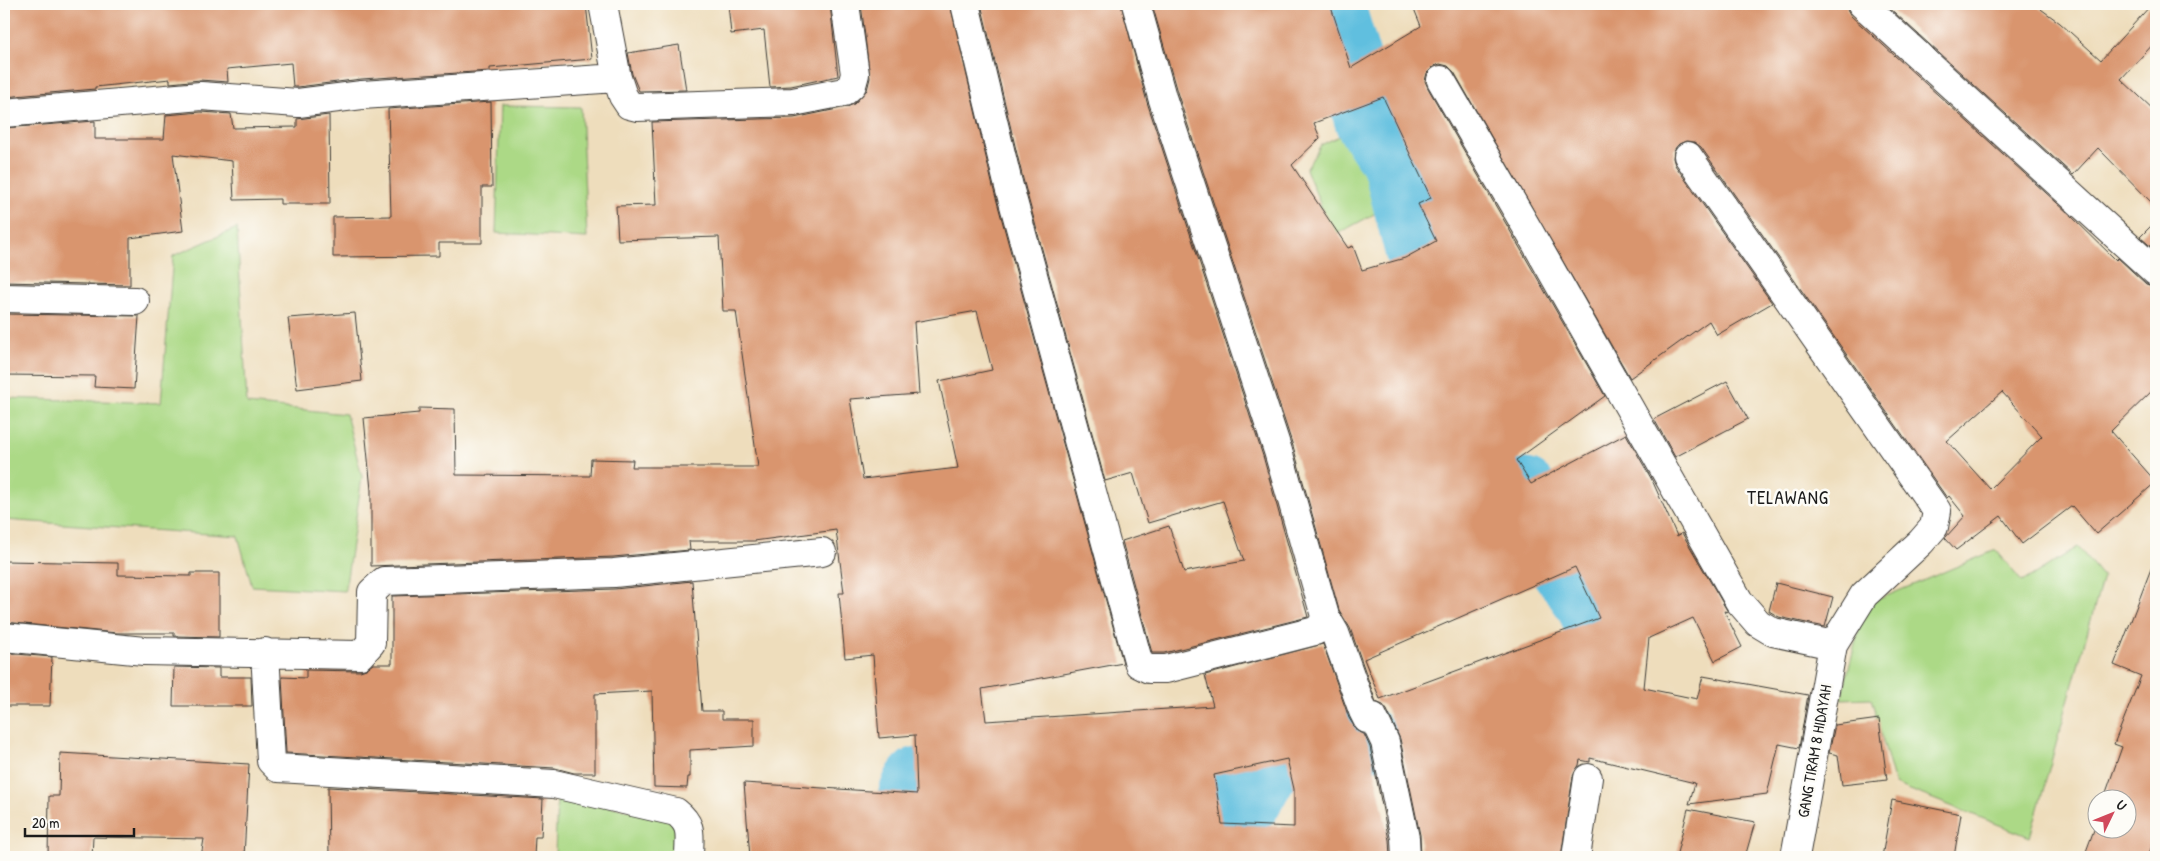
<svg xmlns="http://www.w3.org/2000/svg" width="2160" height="861" viewBox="0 0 2160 861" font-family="'Patrick Hand',sans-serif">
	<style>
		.green { fill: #acd986; stroke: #647a51 }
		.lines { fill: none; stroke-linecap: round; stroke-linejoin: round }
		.river { stroke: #61bfdf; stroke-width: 65 }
		.building { fill: #d9956e; fill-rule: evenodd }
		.minor-casing { stroke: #3c3934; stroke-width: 30 }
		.minor { stroke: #fff; stroke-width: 28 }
		.labels { text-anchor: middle; stroke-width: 5; stroke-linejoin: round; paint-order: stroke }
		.street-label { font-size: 16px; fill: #1c1c1c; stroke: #fdfcf7 }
		.quarter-label { font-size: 19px; letter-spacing: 1px; fill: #1c1c1c; stroke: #fdfcf7 }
	</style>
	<rect width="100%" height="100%" fill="#fdfcf7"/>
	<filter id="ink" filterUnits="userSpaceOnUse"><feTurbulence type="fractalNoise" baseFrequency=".02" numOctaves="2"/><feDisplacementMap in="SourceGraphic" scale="10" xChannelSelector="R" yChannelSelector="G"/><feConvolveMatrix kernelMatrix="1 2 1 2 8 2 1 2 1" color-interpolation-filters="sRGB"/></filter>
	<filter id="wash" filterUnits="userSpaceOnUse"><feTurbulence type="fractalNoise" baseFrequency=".0096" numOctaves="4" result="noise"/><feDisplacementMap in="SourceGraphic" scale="20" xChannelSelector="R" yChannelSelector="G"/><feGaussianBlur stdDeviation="1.12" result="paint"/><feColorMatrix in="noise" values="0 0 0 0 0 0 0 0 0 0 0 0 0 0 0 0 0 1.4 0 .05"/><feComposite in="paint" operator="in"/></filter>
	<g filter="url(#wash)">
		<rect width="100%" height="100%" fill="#eeddbc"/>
		<!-- green -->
		<path class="green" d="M 500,106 L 581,107 L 587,238 L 496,233 Z
			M 1355,128 L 1391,205 L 1333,236 L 1306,169 L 1321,145 Z
			M 237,228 L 247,404 L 346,414 L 362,477 L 345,591 L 252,586 L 238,536 L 4,520 L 4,398 L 161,403 L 173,256 Z
			M 2078,547 L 2103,577 L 2030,837 L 1895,784 L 1871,698 L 1841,699 L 1865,605 L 1996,550 L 2022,582 Z
			M 557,796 L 679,820 L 678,857 L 555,857 Z"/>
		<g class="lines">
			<!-- river -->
			<path class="river" d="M 1332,4 L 1367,121 L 1395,164 L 1417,250 L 1454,333
				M 1525,491 L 1555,557 L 1588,603 L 1602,639 L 1588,683 L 1575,702
				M 1131,790 L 1166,795 L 1185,805 L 1207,806 L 1249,801 L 1269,765 L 1295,753 L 1365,739
				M 905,857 C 907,835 904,795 919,779 L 1006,781"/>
		</g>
		<g id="blocks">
			<!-- building -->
			<path class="building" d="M 4,4 L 586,4 L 592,59 L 490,68 L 490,71 L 361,79 L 298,87 L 293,87 L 291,63 L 227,69 L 228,82 L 200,80 L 170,83 L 170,79 L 95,87 L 95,89 L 4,97 Z
				M 728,4 L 830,4 L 838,76 L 791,86 L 770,87 L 764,30 L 731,34 Z
				M 861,4 L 950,4 L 993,187 L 1123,663 L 982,689 L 986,721 L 1213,706 L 1205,675 L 1323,644 L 1349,718 L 1357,731 L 1364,734 L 1370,747 L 1389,840 L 1390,857 L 1083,857 L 1043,852 L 1043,857 L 750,857 L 744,783 L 917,794 L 915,735 L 879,738 L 873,655 L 845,658 L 839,593 L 844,593 L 836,530 L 754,541 L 689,541 L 690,550 L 613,557 L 371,566 L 371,490 L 364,418 L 419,413 L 419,408 L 455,409 L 456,475 L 590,476 L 591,459 L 633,460 L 632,467 L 758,467 L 736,311 L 723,311 L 719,237 L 618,240 L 616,206 L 656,205 L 652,122 L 794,118 L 847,107 L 854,104 L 867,90 L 870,78 ZM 977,311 L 992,370 L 939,381 L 958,468 L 863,479 L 850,399 L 919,394 L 914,322 ZM 1287,759 L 1294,789 L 1294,827 L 1222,824 L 1214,775 Z
				M 981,4 L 1121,4 L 1147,102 L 1263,456 L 1308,617 L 1164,653 L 1152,653 L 1122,541 L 1169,526 L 1184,572 L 1244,561 L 1223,501 L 1148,523 L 1133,473 L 1105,481 L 1023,179 Z
				M 1152,4 L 1330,4 L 1351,68 L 1421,26 L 1412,4 L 1847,4 L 1847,9 L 1851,16 L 2067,212 L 2116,260 L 2118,258 L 2146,284 L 2156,287 L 2156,387 L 2111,431 L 2156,482 L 2096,534 L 2072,506 L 2022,544 L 2001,516 L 1956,550 L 1945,538 L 1965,516 L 1949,496 L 1947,498 L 1701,147 L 1694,142 L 1686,141 L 1679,144 L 1674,150 L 1673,158 L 1675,165 L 1772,303 L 1717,335 L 1709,321 L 1630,378 L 1454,72 L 1448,66 L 1440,64 L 1434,66 L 1427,73 L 1425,81 L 1428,88 L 1605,396 L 1516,460 L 1531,484 L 1626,434 L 1652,480 L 1677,536 L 1682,533 L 1728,612 L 1724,611 L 1742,647 L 1715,661 L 1693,618 L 1649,638 L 1644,688 L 1697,699 L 1703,676 L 1808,695 L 1799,748 L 1779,744 L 1767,794 L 1689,804 L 1695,783 L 1590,758 L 1590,762 L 1580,760 L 1579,765 L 1573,776 L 1561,857 L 1421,857 L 1420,835 L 1400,739 L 1387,710 L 1383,705 L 1376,702 L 1350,628 L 1339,610 L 1293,446 L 1177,92 ZM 1383,97 L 1431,198 L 1418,204 L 1436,241 L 1405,258 L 1362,270 L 1353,246 L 1348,248 L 1292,165 L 1320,138 L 1314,123 ZM 2002,392 L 2042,436 L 1990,489 L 1947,441 ZM 1575,567 L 1599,618 L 1380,699 L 1364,659 Z
				M 1885,4 L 2034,4 L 2060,23 L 2101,60 L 2152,4 L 2156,4 L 2156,41 L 2121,79 L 2156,112 L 2156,207 L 2098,148 L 2073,175 Z
				M 679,45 L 686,90 L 639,91 L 632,74 L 628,53 Z
				M 491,102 L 492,187 L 482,187 L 482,243 L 439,243 L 439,256 L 333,257 L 333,217 L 391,216 L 388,109 Z
				M 201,112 L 231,114 L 233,128 L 297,127 L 297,119 L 329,115 L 330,204 L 280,204 L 280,199 L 234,200 L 232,161 L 173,154 L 183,231 L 130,238 L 130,285 L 4,282 L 4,128 L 95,121 L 95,139 L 164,139 L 166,115 Z
				M 2156,221 L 2156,251 L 2140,237 Z
				M 355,313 L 362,381 L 297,389 L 288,318 Z
				M 4,314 L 139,316 L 134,389 L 94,387 L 95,376 L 4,375 Z
				M 1727,381 L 1748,419 L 1675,457 L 1654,419 Z
				M 4,561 L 118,563 L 118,575 L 191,576 L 191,573 L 219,573 L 219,637 L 174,636 L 174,633 L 117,633 L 4,622 Z
				M 2154,561 L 2156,561 L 2156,834 L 2148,857 L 2084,857 L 2098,819 L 2098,828 L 2128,828 L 2128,798 L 2104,798 L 2122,747 L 2114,744 L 2141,676 L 2114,665 Z
				M 692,581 L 702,711 L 722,711 L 722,719 L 754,719 L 754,746 L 690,750 L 690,777 L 688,777 L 687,788 L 654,787 L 652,691 L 595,694 L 595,773 L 574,773 L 555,768 L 286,753 L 282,677 L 306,678 L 306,670 L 360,671 L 366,669 L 373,664 L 392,664 L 392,596 L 615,589 Z
				M 1776,583 L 1833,597 L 1825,627 L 1779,617 L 1769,611 Z
				M 4,653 L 52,657 L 50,706 L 4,706 Z
				M 174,667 L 219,668 L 219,677 L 251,677 L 252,706 L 173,706 Z
				M 1879,719 L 1887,780 L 1842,785 L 1838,755 L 1829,753 L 1835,725 Z
				M 60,753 L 249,764 L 244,857 L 201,857 L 204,839 L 93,837 L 92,857 L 48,857 L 49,796 L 59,796 Z
				M 328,787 L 543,799 L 541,837 L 535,837 L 534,857 L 329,857 Z
				M 1892,800 L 1961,814 L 1954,857 L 1882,857 Z
				M 1688,809 L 1755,822 L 1745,857 L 1676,857 Z"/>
		</g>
	</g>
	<g filter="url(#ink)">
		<use href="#blocks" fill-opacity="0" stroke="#3c3934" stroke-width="1"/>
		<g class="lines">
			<defs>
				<path id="minor" d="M 965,4 L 1008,183 L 1139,664 L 1149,669 L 1166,669 L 1315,631 L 1322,626 L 1325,616
					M 1136,4 L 1162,97 L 1278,451 L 1325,616 L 1335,633 L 1363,711 L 1367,719 L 1373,717 L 1385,742 L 1405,838 L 1406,857
					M 1862,4 L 2156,272
					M 617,78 L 623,96 L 629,105 L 637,107 L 793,102 L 844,92 L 852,85 L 855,74 L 845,4
					M 1441,80 L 1530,233 L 1739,601 L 1758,623 L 1773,632 L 1833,645
					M 4,113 L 201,96 L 298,103 L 362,95 L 617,78 L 603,4
					M 1688,156 L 1937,511 L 1934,527 L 1921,542 L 1864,595 L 1833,645 L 1795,857
					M 4,298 L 135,301
					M 4,637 L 144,651 L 360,655 L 371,643 L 372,592 L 384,581 L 614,573 L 822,552
					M 265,652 L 271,761 L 278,768 L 554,784 L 676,812 C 694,826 689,836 689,857
					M 1576,857 L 1588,778"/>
			</defs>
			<!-- minor casing -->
			<use href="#minor" class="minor-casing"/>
			<!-- minor -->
			<use href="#minor" class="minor"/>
		</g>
	</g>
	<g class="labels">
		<!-- street labels -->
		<g class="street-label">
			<text transform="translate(1814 751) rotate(-80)" y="6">GANG TIRAM 8 HIDAYAH</text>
		</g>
		<!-- quarter labels -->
		<g class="quarter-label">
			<text x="1788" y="504">TELAWANG</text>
		</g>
	</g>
	<!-- margin -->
	<rect width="2160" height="861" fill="none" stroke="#fdfcf7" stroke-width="20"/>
	<!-- north arrow -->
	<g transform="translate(2112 814) rotate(47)"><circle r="24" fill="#fdfcf7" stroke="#a3a29f"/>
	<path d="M0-4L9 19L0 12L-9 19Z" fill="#d1495b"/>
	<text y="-8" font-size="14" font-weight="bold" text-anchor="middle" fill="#1c1c1c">U</text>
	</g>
	<!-- scale -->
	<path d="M25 828v8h109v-8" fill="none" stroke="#1c1c1c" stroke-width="2.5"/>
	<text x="32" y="828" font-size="15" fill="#1c1c1c" stroke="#fdfcf7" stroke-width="4" paint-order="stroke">20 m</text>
</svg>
